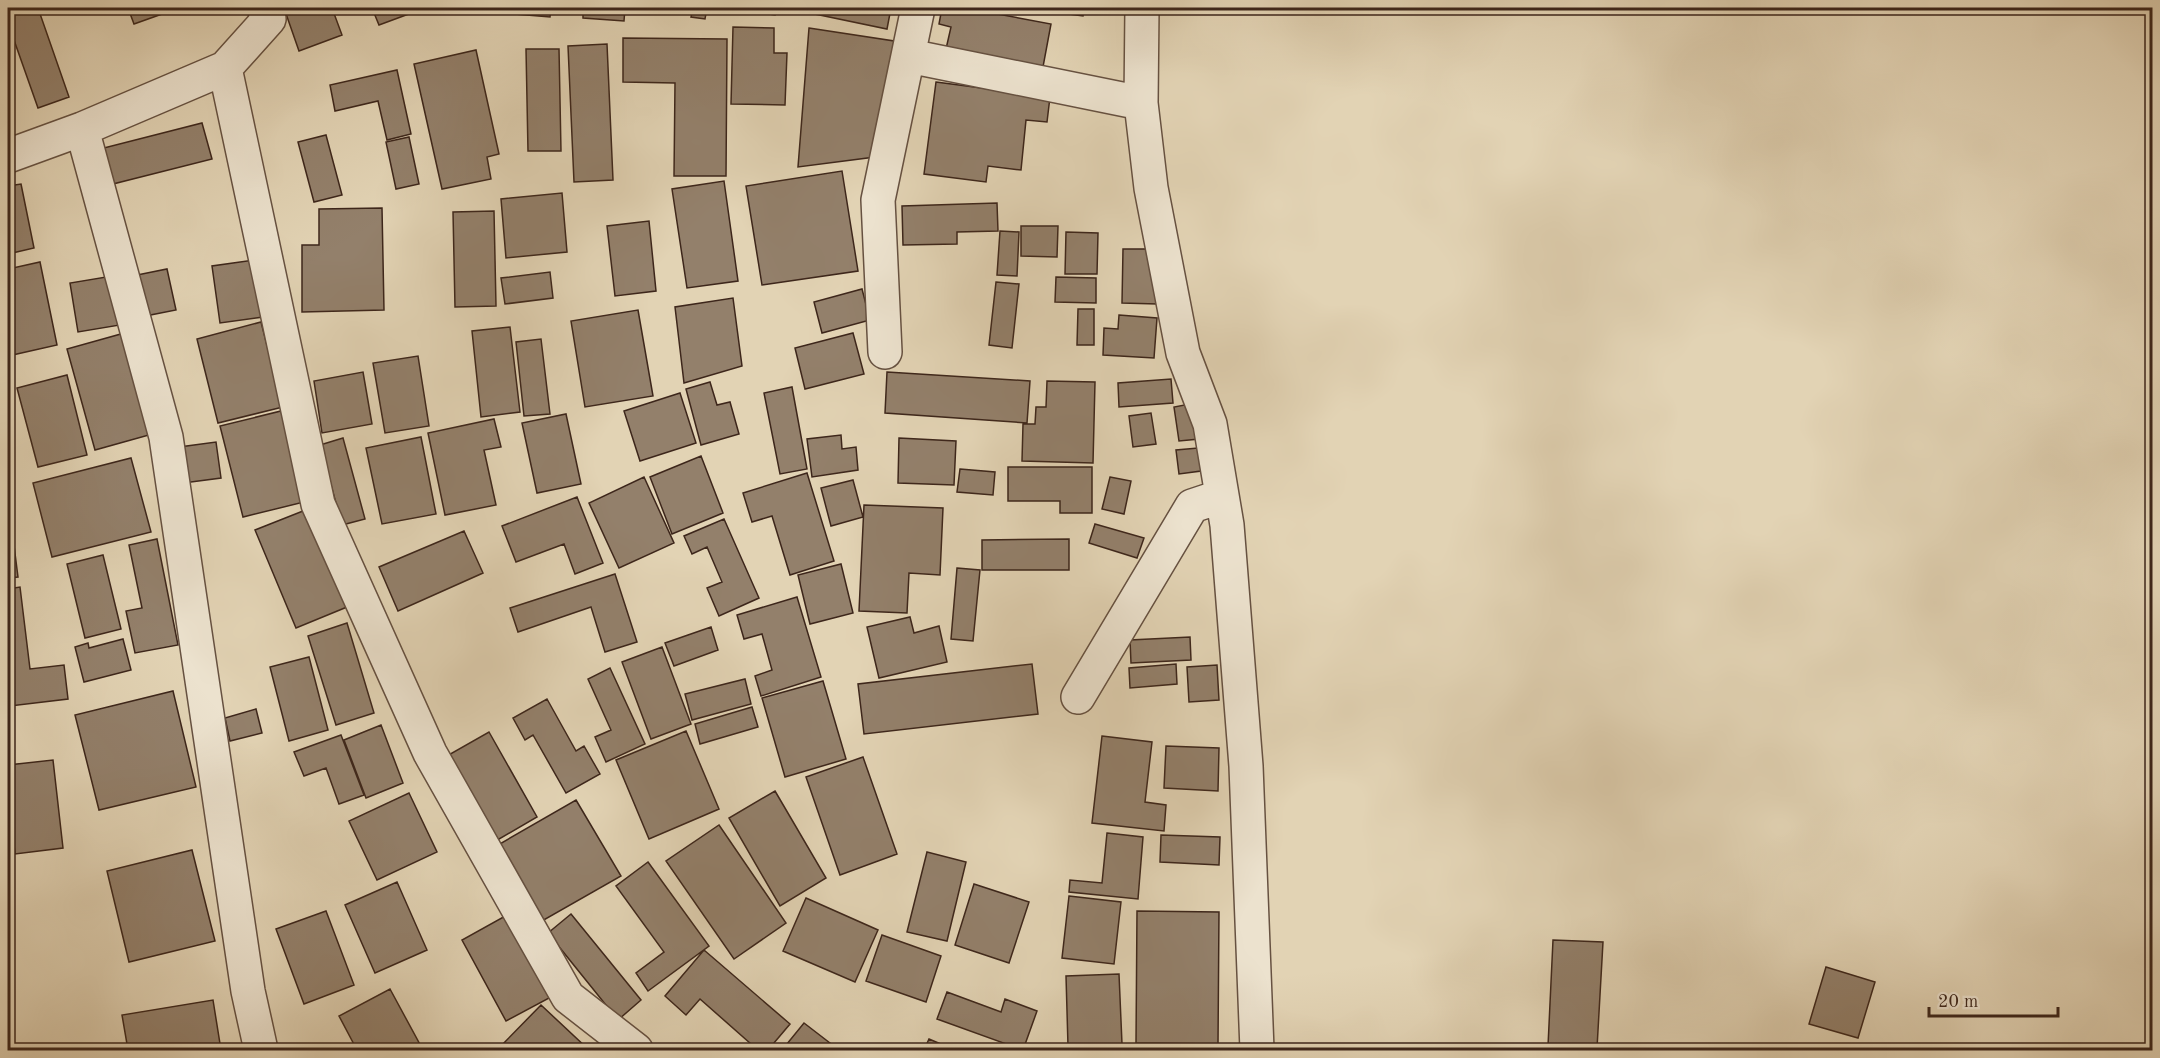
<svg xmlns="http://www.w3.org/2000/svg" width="2160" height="1058" viewBox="0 0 2160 1058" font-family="'Old Standard TT',serif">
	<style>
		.building { fill: #93806b; stroke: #3d261b; stroke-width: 1.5 }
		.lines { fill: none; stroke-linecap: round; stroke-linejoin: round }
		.minor-casing { stroke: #665141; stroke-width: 36 }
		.minor { stroke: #ece2ce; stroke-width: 33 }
	</style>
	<rect width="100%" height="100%" fill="#e2d3b4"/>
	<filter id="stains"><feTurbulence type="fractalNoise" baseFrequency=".00333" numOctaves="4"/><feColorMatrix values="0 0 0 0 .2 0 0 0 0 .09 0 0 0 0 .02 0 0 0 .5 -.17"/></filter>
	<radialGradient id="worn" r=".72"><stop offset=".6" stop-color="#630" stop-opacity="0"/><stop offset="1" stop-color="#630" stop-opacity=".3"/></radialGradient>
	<!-- building -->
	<path class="building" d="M 8,8 L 38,8 L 69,97 L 38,108 L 8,23 Z
		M 128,8 L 179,8 L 134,24 Z
		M 284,8 L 332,8 L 342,35 L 299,51 Z
		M 372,8 L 425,8 L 379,25 Z
		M 491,8 L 551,8 L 550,17 L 490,12 Z
		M 583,8 L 625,8 L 624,21 L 583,18 Z
		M 693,8 L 707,8 L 705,19 L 691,17 Z
		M 729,8 L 776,8 L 775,15 Z
		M 786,8 L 891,8 L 887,29 Z
		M 942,8 L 965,8 L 1051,24 L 1043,67 L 946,49 L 951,27 L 939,24 Z
		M 1039,8 L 1084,8 L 1083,16 L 1039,10 Z
		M 733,27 L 774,28 L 774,53 L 787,53 L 785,105 L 731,104 Z
		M 809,28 L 894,41 L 875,157 L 798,167 Z
		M 623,38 L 727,39 L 726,176 L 674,176 L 675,83 L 623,82 Z
		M 607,44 L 613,180 L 574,182 L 568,46 Z
		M 526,49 L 559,49 L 561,151 L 528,151 Z
		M 476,50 L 499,154 L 487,157 L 491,179 L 442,189 L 414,64 Z
		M 397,70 L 411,134 L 387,140 L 378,101 L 335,111 L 330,85 Z
		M 936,82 L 1050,97 L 1047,122 L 1026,120 L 1021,170 L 988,166 L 986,182 L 924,174 Z
		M 202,123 L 212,159 L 101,187 L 92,151 Z
		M 326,135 L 342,195 L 314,202 L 298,142 Z
		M 409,137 L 419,184 L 396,189 L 386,142 Z
		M 842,171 L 858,271 L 762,285 L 746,186 Z
		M 724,181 L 738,281 L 687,288 L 672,189 Z
		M 21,184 L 34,248 L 8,254 L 8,186 Z
		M 562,193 L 567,252 L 506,258 L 501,199 Z
		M 997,203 L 998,231 L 957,232 L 957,244 L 903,245 L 902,206 Z
		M 382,208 L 384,310 L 302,312 L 302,245 L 319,245 L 319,209 Z
		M 494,211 L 496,306 L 455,307 L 453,212 Z
		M 649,221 L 656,291 L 615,296 L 607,226 Z
		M 1021,226 L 1058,226 L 1057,257 L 1021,256 Z
		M 1000,231 L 1019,232 L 1017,276 L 997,275 Z
		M 1066,232 L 1098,233 L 1097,274 L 1065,274 Z
		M 1123,249 L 1158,249 L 1157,304 L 1122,303 Z
		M 254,260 L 263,317 L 220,323 L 212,266 Z
		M 40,262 L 57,345 L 8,356 L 8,269 Z
		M 167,269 L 176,310 L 135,318 L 127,277 Z
		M 550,272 L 553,298 L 505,304 L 501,278 Z
		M 112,276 L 120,325 L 78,332 L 70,283 Z
		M 1056,277 L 1096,278 L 1096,303 L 1055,302 Z
		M 996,282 L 1019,284 L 1012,348 L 989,345 Z
		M 862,289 L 870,320 L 822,333 L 814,302 Z
		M 733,298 L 742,366 L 684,383 L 675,307 Z
		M 1078,309 L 1094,309 L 1094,345 L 1077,345 Z
		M 638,310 L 653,396 L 585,407 L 571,321 Z
		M 1119,315 L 1157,318 L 1154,358 L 1103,355 L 1104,328 L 1118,329 Z
		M 261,322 L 283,407 L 218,423 L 197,339 Z
		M 510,327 L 520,412 L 481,417 L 472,331 Z
		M 128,332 L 156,433 L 95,450 L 67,349 Z
		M 853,333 L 864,374 L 805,389 L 795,348 Z
		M 541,339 L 550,414 L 524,416 L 516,342 Z
		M 418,356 L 429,426 L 385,433 L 373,363 Z
		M 363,372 L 372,424 L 322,433 L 314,381 Z
		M 887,372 L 1030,381 L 1027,423 L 885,413 Z
		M 67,375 L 87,455 L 38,467 L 17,388 Z
		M 1171,379 L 1173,403 L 1119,407 L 1118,383 Z
		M 1047,381 L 1095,382 L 1093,463 L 1022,461 L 1023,424 L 1035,424 L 1036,407 L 1046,407 Z
		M 710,382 L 717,405 L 730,402 L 739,434 L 701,445 L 686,389 Z
		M 792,387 L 807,469 L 780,474 L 764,393 Z
		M 1182,390 L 1199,439 L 1179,441 L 1174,407 L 1185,405 Z
		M 680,393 L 696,443 L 640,461 L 624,411 Z
		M 281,411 L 304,502 L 243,517 L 220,426 Z
		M 1151,413 L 1156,444 L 1133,447 L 1129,416 Z
		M 566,414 L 581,484 L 537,493 L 522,423 Z
		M 494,419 L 501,447 L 484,450 L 496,505 L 445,515 L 428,433 Z
		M 841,435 L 842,449 L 856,447 L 858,470 L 812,477 L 807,439 Z
		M 421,437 L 436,514 L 382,524 L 366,448 Z
		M 343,438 L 365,519 L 342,525 L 320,445 Z
		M 899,438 L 956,441 L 954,485 L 898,483 Z
		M 216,442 L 221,478 L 176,484 L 172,448 Z
		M 1198,448 L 1201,471 L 1179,474 L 1176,450 Z
		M 701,456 L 723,513 L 672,534 L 650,477 Z
		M 131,458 L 151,532 L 52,557 L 33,483 Z
		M 1008,467 L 1092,467 L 1092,513 L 1060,513 L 1060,501 L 1008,501 Z
		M 960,469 L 995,472 L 993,495 L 957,492 Z
		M 807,473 L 834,561 L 790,575 L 772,516 L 752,522 L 743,493 Z
		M 644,477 L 674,543 L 619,568 L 589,503 Z
		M 1110,477 L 1131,481 L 1124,514 L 1102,509 Z
		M 853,480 L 863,517 L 831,526 L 821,488 Z
		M 577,497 L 603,563 L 575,574 L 564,544 L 516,562 L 502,526 Z
		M 8,498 L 18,577 L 8,578 Z
		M 864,505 L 943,508 L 940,575 L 909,573 L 907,613 L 859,611 Z
		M 308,509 L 347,607 L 296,628 L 255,530 Z
		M 724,519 L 759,598 L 719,616 L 707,588 L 722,582 L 707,547 L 692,554 L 684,536 Z
		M 1095,524 L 1144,538 L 1137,558 L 1089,543 Z
		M 464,531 L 483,573 L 398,611 L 379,567 Z
		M 157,539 L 178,645 L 135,653 L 126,611 L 142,608 L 129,545 Z
		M 1069,539 L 1069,570 L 982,570 L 982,540 Z
		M 103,555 L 121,629 L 85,638 L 67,564 Z
		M 841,564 L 853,613 L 810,624 L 798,575 Z
		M 957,568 L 980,570 L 973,641 L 951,639 Z
		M 615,574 L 637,642 L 605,652 L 591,607 L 518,632 L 510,608 Z
		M 20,587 L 30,669 L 64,665 L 68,699 L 10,706 L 8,687 L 8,589 Z
		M 797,597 L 821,677 L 761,696 L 755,676 L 772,670 L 762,634 L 744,639 L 737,615 Z
		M 910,617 L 914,633 L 939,626 L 947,662 L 879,678 L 867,627 Z
		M 347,623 L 374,713 L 336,725 L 308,636 Z
		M 711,627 L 718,650 L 674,666 L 665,643 Z
		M 1190,637 L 1191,660 L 1131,663 L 1130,640 Z
		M 123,639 L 131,670 L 84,682 L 75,647 L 88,643 L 89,648 Z
		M 662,647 L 691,724 L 651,739 L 622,662 Z
		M 309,657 L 328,730 L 289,741 L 270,667 Z
		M 1032,664 L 1038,714 L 864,734 L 858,684 Z
		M 1176,664 L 1177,684 L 1130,688 L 1129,668 Z
		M 1217,665 L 1219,700 L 1189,702 L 1187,667 Z
		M 610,668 L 645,744 L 606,762 L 595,737 L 611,730 L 588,679 Z
		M 745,679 L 751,704 L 692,720 L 685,694 Z
		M 823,681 L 846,759 L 785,777 L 762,698 Z
		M 173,691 L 196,787 L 99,810 L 75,715 Z
		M 547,699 L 576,751 L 584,746 L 600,774 L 566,793 L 533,735 L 525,740 L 513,718 Z
		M 752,707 L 758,727 L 700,744 L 695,724 Z
		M 256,709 L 262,733 L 230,741 L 225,718 Z
		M 381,725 L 403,783 L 366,798 L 344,740 Z
		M 686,731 L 719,809 L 649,839 L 616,760 Z
		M 489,732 L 537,817 L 494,842 L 445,757 Z
		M 341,735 L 364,795 L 339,804 L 326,768 L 304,776 L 294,752 Z
		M 1102,736 L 1152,742 L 1145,802 L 1166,805 L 1164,831 L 1092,823 Z
		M 1166,746 L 1219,748 L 1218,791 L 1164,788 Z
		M 863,757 L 897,854 L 840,875 L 806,777 Z
		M 53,760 L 63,848 L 15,854 L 8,789 L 8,765 Z
		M 775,791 L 826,878 L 780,906 L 729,818 Z
		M 409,793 L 437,852 L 377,880 L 349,821 Z
		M 576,800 L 621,876 L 542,921 L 498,845 Z
		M 719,825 L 786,923 L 734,959 L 666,861 Z
		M 1107,833 L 1143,837 L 1138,899 L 1069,892 L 1070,880 L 1102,883 Z
		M 1161,835 L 1220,837 L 1219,865 L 1160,862 Z
		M 192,850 L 215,941 L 129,962 L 107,871 Z
		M 927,852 L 966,862 L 947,941 L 907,932 Z
		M 648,862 L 709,946 L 648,991 L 636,973 L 664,952 L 616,886 Z
		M 397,882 L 427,950 L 375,973 L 345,905 Z
		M 974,884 L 1029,902 L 1009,963 L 955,945 Z
		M 1069,896 L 1121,902 L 1114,964 L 1062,958 Z
		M 806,898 L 878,930 L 855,982 L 783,951 Z
		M 326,911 L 354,985 L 304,1004 L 276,929 Z
		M 1137,911 L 1219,912 L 1218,1044 L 1136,1043 Z
		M 571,914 L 641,1000 L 618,1020 L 548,933 Z
		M 507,915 L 551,997 L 506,1021 L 462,940 Z
		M 882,935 L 941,956 L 926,1002 L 866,981 Z
		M 1553,940 L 1603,942 L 1597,1048 L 1548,1046 Z
		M 704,950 L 790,1024 L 768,1050 L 745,1050 L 751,1044 L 700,999 L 686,1015 L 665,996 Z
		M 1826,967 L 1875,982 L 1858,1038 L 1809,1024 Z
		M 1119,974 L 1122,1044 L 1068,1046 L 1066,976 Z
		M 390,989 L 423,1050 L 357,1050 L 339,1016 Z
		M 947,992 L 1001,1012 L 1005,999 L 1037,1011 L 1023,1050 L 937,1019 Z
		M 213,1000 L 221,1050 L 128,1050 L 122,1015 Z
		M 541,1005 L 589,1050 L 497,1050 Z
		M 804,1023 L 839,1050 L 782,1050 Z
		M 929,1039 L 955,1050 L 924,1050 Z"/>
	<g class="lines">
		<defs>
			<path id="minor" d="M 1142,8 L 1141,103 L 1151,188 L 1183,353 L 1210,424 L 1227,525 L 1246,766 L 1257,1050
				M 909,56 L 1141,103
				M 225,68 L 318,504 L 430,753 L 568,997 L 636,1050
				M 82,129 L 166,437 L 248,991 L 261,1050
				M 8,156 L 82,129 L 225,68 L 269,19 L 264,8
				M 885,352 L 878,200 L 918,8
				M 1078,697 L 1192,506 L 1222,496"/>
		</defs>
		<!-- minor casing -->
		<use href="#minor" class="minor-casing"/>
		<!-- minor -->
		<use href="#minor" class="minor"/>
	</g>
	<!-- margin -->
	<rect width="2160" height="1058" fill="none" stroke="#e2d3b4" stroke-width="30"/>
	<rect x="9" y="9" width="2142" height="1040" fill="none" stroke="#3d261b" stroke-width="3"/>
	<rect x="15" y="15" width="2130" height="1028" fill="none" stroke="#3d261b" stroke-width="1.5"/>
	<!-- scale -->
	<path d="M1929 1007v9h129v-9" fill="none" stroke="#3d261b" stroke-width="3"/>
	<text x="1938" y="1007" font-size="18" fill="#3d261b" stroke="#ece2ce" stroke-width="4.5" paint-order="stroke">20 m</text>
	<rect width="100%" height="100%" filter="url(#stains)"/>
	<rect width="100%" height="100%" fill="url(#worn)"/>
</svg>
